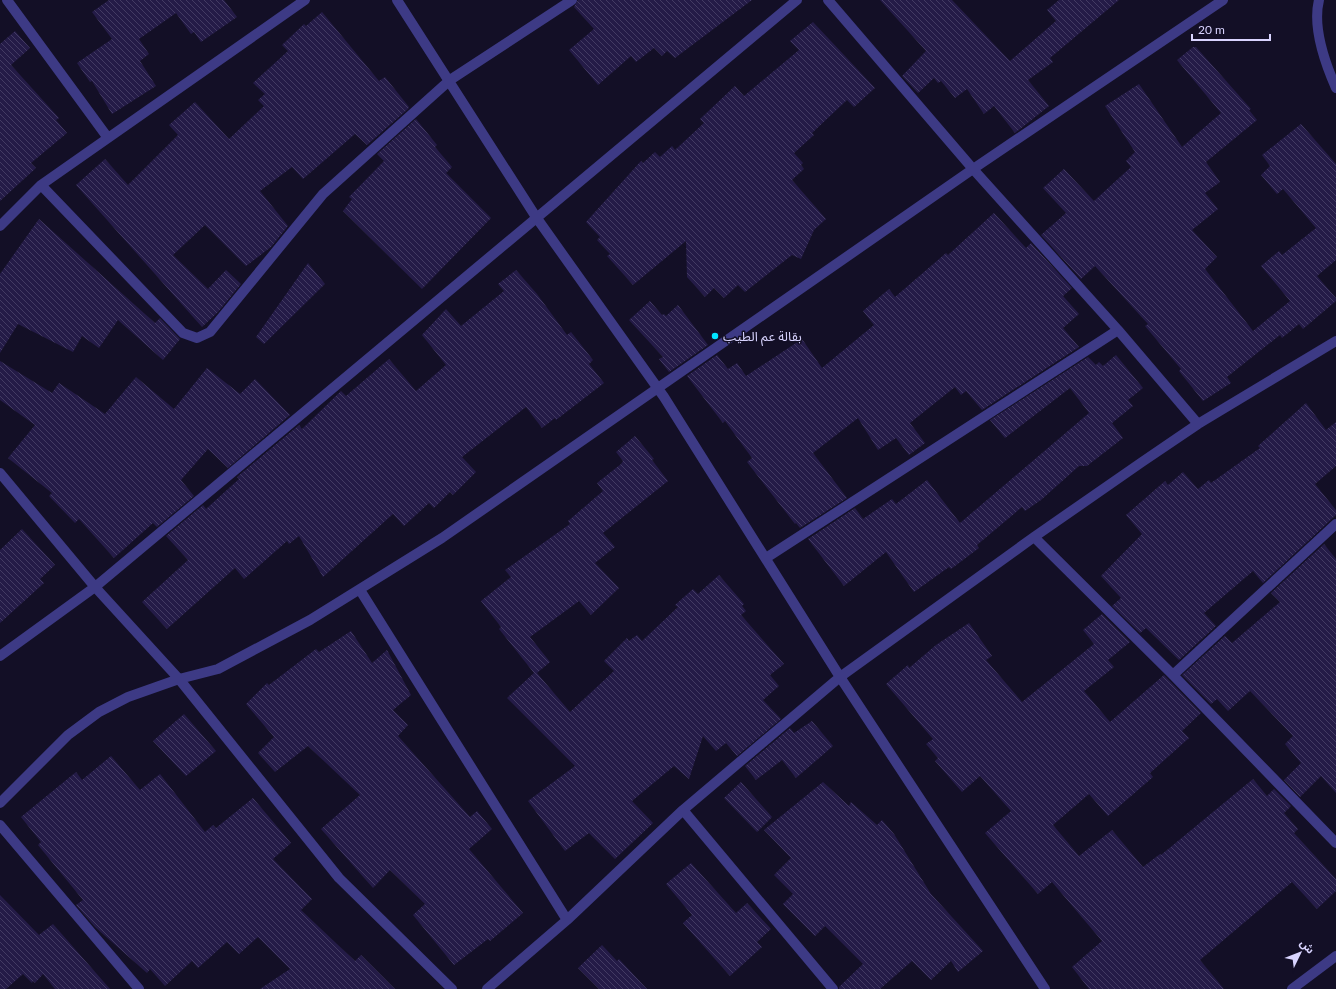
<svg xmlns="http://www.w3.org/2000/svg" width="1336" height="989" viewBox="0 0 1336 989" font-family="Lato,'Noto Sans Arabic',sans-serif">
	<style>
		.building { fill: url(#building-back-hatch) }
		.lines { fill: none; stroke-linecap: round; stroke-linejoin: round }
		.minor { stroke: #3d3a85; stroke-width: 10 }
		.poi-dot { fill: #00e5ff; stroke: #130f26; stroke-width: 1.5 }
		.labels { text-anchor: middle; stroke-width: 3; stroke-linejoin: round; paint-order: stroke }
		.poi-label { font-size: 13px; fill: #d9d4ff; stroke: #130f26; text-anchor: start }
	</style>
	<defs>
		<pattern id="building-back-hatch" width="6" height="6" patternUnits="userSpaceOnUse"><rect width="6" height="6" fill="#241b47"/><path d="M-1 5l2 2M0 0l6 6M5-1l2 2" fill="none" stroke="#433b63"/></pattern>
	</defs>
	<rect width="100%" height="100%" fill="#130f26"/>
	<!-- building -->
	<path class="building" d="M 109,0 L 224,0 L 237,17 L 201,42 L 194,32 L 191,34 L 176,13 L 139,39 L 149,54 L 140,61 L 156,86 L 112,114 L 92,81 L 90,82 L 77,63 L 112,39 L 92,12 Z
		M 578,0 L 752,0 L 675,58 L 667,51 L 662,56 L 654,48 L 636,62 L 631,56 L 598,85 L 569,50 L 594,29 L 574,7 Z
		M 880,0 L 952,0 L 1010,61 L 1056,21 L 1047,10 L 1059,0 L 1119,0 L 1050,58 L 1053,62 L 1028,80 L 1049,106 L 1015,133 L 994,106 L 984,114 L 967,89 L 955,98 L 941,81 L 938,83 L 934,78 L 918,93 L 902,76 L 926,51 Z
		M 322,12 L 379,81 L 385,77 L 409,107 L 408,109 L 367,145 L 355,134 L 303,179 L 292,167 L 260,191 L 288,226 L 271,247 L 246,266 L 205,225 L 173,255 L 208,289 L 226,270 L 241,284 L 218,312 L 202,327 L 76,185 L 105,159 L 128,185 L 178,135 L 169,125 L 195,102 L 229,139 L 264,106 L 258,100 L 265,94 L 253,83 L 288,51 L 282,45 L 304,24 L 306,26 Z
		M 813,22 L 875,88 L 854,107 L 847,100 L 812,133 L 814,135 L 794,153 L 803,163 L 801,165 L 804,169 L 792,180 L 826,219 L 814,230 L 801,259 L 792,255 L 745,292 L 738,285 L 724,298 L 714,288 L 705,297 L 687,277 L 686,241 L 633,285 L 607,256 L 610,254 L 597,240 L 600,237 L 586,222 L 641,161 L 643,163 L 655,152 L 660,157 L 672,146 L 675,150 L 704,123 L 700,119 L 735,86 L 744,96 L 799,50 L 790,41 Z
		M 15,31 L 30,48 L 11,65 L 59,118 L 56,120 L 67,133 L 31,163 L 36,168 L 0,201 L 0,44 Z
		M 1193,47 L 1196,47 L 1251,109 L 1249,110 L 1257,120 L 1206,162 L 1220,182 L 1205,193 L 1218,209 L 1192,230 L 1217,257 L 1205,269 L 1253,331 L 1290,301 L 1261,266 L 1279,251 L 1282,255 L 1316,228 L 1283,189 L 1277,194 L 1261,175 L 1270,166 L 1262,155 L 1301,124 L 1336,164 L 1336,260 L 1317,276 L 1336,298 L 1336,301 L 1303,329 L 1299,324 L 1282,338 L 1280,335 L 1227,377 L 1231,383 L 1203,401 L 1179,371 L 1181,369 L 1145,326 L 1148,324 L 1095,266 L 1081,279 L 1041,235 L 1066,213 L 1043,188 L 1064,169 L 1094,201 L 1131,167 L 1126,161 L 1135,152 L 1105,106 L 1139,84 L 1182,147 L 1221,113 L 1177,60 Z
		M 416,119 L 437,145 L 435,147 L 452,167 L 446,173 L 491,218 L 422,289 L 343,211 L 352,199 L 349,197 L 384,161 L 377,154 Z
		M 994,213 L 1026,248 L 1031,243 L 1072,288 L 1063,296 L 1079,314 L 1063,328 L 1079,347 L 982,410 L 966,391 L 961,395 L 955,387 L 910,423 L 925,443 L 909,455 L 896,438 L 878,450 L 858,418 L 813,453 L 847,498 L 800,528 L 796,523 L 795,524 L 747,462 L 752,458 L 725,421 L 723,423 L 687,376 L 717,355 L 728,369 L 737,363 L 746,376 L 802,339 L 822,368 L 874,325 L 863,311 L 889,289 L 895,297 L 946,253 L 948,255 Z
		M 39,219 L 155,323 L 160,318 L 180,339 L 163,360 L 118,320 L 99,348 L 82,336 L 73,352 L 18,324 L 0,353 L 0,274 Z
		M 308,263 L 325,284 L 264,344 L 256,337 Z
		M 516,270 L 537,294 L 567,335 L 571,332 L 593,360 L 589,364 L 604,383 L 556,420 L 555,418 L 542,428 L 526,407 L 462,457 L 476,472 L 453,495 L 450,492 L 434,508 L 429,503 L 404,526 L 393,514 L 323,577 L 299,536 L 289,544 L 287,541 L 244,579 L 235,568 L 167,629 L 142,602 L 188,560 L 166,536 L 203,505 L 206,509 L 239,479 L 237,477 L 299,425 L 302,429 L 341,391 L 346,396 L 389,359 L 416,391 L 446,365 L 422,335 L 446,309 L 461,326 L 504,291 L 498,284 Z
		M 650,301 L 662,315 L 664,314 L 666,316 L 678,305 L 708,345 L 669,372 L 659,359 L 663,357 L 629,320 Z
		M 1116,355 L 1143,388 L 1128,400 L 1133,406 L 1112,423 L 1123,438 L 1087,466 L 1079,466 L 1041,500 L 1025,511 L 1022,507 L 977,545 L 979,548 L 951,569 L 949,567 L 914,592 L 886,552 L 844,586 L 808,539 L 855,508 L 863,519 L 892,499 L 896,504 L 927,480 L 960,523 L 1089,413 L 1070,388 L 1005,438 L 990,420 L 1088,357 L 1096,365 L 1099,362 L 1103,366 Z
		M 0,361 L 52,393 L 59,383 L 105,414 L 136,377 L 174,409 L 207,368 L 240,394 L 255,379 L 290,415 L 228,468 L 208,449 L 181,480 L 194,496 L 157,527 L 153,523 L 114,558 L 79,519 L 75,523 L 49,496 L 52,493 L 8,458 L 35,425 L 0,400 Z
		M 1306,403 L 1326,430 L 1336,422 L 1336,466 L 1315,484 L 1336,510 L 1336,515 L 1263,583 L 1253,571 L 1204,613 L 1216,626 L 1179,660 L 1146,628 L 1140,633 L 1112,606 L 1121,598 L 1101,576 L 1142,534 L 1126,515 L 1165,481 L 1168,485 L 1183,472 L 1198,489 L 1209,480 L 1211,483 L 1260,448 L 1258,446 Z
		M 635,436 L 654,459 L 652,460 L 668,481 L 603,533 L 615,547 L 595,563 L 619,588 L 591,615 L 579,601 L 530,637 L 550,662 L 537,673 L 570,712 L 614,671 L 604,661 L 627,638 L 629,641 L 637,635 L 642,641 L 678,607 L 675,605 L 693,589 L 698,594 L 719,575 L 744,604 L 742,606 L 746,611 L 741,615 L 784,664 L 770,675 L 779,686 L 763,700 L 781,719 L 737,756 L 726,743 L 716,751 L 703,736 L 689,779 L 674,766 L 632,801 L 653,823 L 615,859 L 589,833 L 565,851 L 528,801 L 575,766 L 507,698 L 534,673 L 499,629 L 501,627 L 481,601 L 511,577 L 505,570 L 570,524 L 568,521 L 603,491 L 597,483 L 621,464 L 623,461 L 616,452 Z
		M 22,529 L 55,565 L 40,579 L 44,583 L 0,623 L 0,550 Z
		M 1324,544 L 1336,559 L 1336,793 L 1321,776 L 1300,797 L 1284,780 L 1301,763 L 1285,744 L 1293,736 L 1250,691 L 1228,711 L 1217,699 L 1211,704 L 1182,675 L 1225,636 L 1232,643 L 1280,602 L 1271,593 Z
		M 1102,614 L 1130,642 L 1108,660 L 1114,667 L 1084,691 L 1110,722 L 1164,675 L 1201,713 L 1182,731 L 1189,738 L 1150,773 L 1153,777 L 1108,816 L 1089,794 L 1053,825 L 1079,856 L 1112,830 L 1143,867 L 1160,854 L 1161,855 L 1253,779 L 1267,796 L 1274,789 L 1291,806 L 1284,813 L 1298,829 L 1294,833 L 1336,879 L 1336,891 L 1317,909 L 1292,882 L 1200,960 L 1224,989 L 1089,989 L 1072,967 L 1102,941 L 1052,882 L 1038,894 L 985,833 L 1011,811 L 980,776 L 962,792 L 935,761 L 938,758 L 926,744 L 933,739 L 886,684 L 908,665 L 909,668 L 936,645 L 969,623 L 992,656 L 986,660 L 1022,702 L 1094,644 L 1083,630 Z
		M 351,631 L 372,663 L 387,650 L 411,695 L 393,710 L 408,725 L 398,736 L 470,817 L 477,811 L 492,829 L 469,849 L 523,913 L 490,941 L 488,939 L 454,965 L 413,915 L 425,904 L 390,870 L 373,888 L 321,829 L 360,795 L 308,746 L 275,772 L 258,753 L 274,737 L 246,704 L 267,683 L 269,685 L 316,649 L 319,652 Z
		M 184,714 L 216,751 L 186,776 L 153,741 Z
		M 812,721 L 833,746 L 796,778 L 782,760 L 756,780 L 745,766 L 790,728 L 794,733 Z
		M 111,756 L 140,790 L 160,774 L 205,832 L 213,825 L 216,828 L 253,798 L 291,843 L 273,859 L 312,899 L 301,910 L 355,961 L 361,955 L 395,989 L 260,989 L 290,969 L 258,937 L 239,954 L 227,942 L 198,968 L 192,961 L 165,986 L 150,969 L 147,973 L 95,927 L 76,905 L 83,900 L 38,845 L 41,842 L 21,817 L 76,772 L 82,780 Z
		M 741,782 L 772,817 L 757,832 L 724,798 Z
		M 823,782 L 849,806 L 851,802 L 877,825 L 882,820 L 894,834 L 931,894 L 983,951 L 958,972 L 951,961 L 931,980 L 912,961 L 880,989 L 839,989 L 839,987 L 863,964 L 825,926 L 815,936 L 783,904 L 793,894 L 774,875 L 791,858 L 764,830 Z
		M 691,863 L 736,913 L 747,903 L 771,929 L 757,942 L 762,947 L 730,976 L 683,923 L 692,915 L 666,884 Z
		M 0,895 L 39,935 L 53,924 L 110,989 L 55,989 L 43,974 L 35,983 L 33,981 L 32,983 L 23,974 L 6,989 L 0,989 Z
		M 602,945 L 617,961 L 619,959 L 647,989 L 599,989 L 578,968 Z"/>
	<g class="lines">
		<!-- minor -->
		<path class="minor" d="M 7,0 L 108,138
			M 397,0 L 536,217 L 664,397 L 840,677 L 1045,989
			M 828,0 L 973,169 L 1118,330 L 1198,424
			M 1319,0 C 1312,28 1325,63 1336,88
			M 41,185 L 183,333 L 197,338 L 210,332 L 323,194 L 450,80 L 572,0
			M 0,226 L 41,185 L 305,0
			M 0,473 L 95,587 L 179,679 L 339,878 L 452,989
			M 1034,537 L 1173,675 L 1336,843
			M 766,558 L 1118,330
			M 360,590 L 567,920
			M 0,656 L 95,587 L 797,0
			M 1173,675 L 1336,524
			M 0,803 L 68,735 L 99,712 L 128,697 L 179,679 L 218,669 L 310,620 L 442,538 L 973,169 L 1223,0
			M 683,810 L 833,989
			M 0,825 L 139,989
			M 487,989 L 567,920 L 683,810 L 840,677 L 1034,537 L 1142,462 L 1198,424 L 1336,341
			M 1292,989 L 1336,956"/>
	</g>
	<!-- markers -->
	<circle class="poi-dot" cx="715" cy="336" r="4"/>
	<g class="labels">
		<!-- poi labels -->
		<g class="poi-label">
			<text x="723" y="341">بقالة عم الطيب</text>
		</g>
	</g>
	<!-- north arrow -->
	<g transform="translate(1300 953) rotate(47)" stroke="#130f26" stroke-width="3" paint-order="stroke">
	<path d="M0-3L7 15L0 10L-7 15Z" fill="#d9d4ff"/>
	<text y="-6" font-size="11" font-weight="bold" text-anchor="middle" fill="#d9d4ff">ش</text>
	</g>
	<!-- scale -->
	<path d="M1192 34v6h78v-6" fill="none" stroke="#d9d4ff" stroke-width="2"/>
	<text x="1198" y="34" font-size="12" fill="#d9d4ff" stroke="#130f26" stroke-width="3" paint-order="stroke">20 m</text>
</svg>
